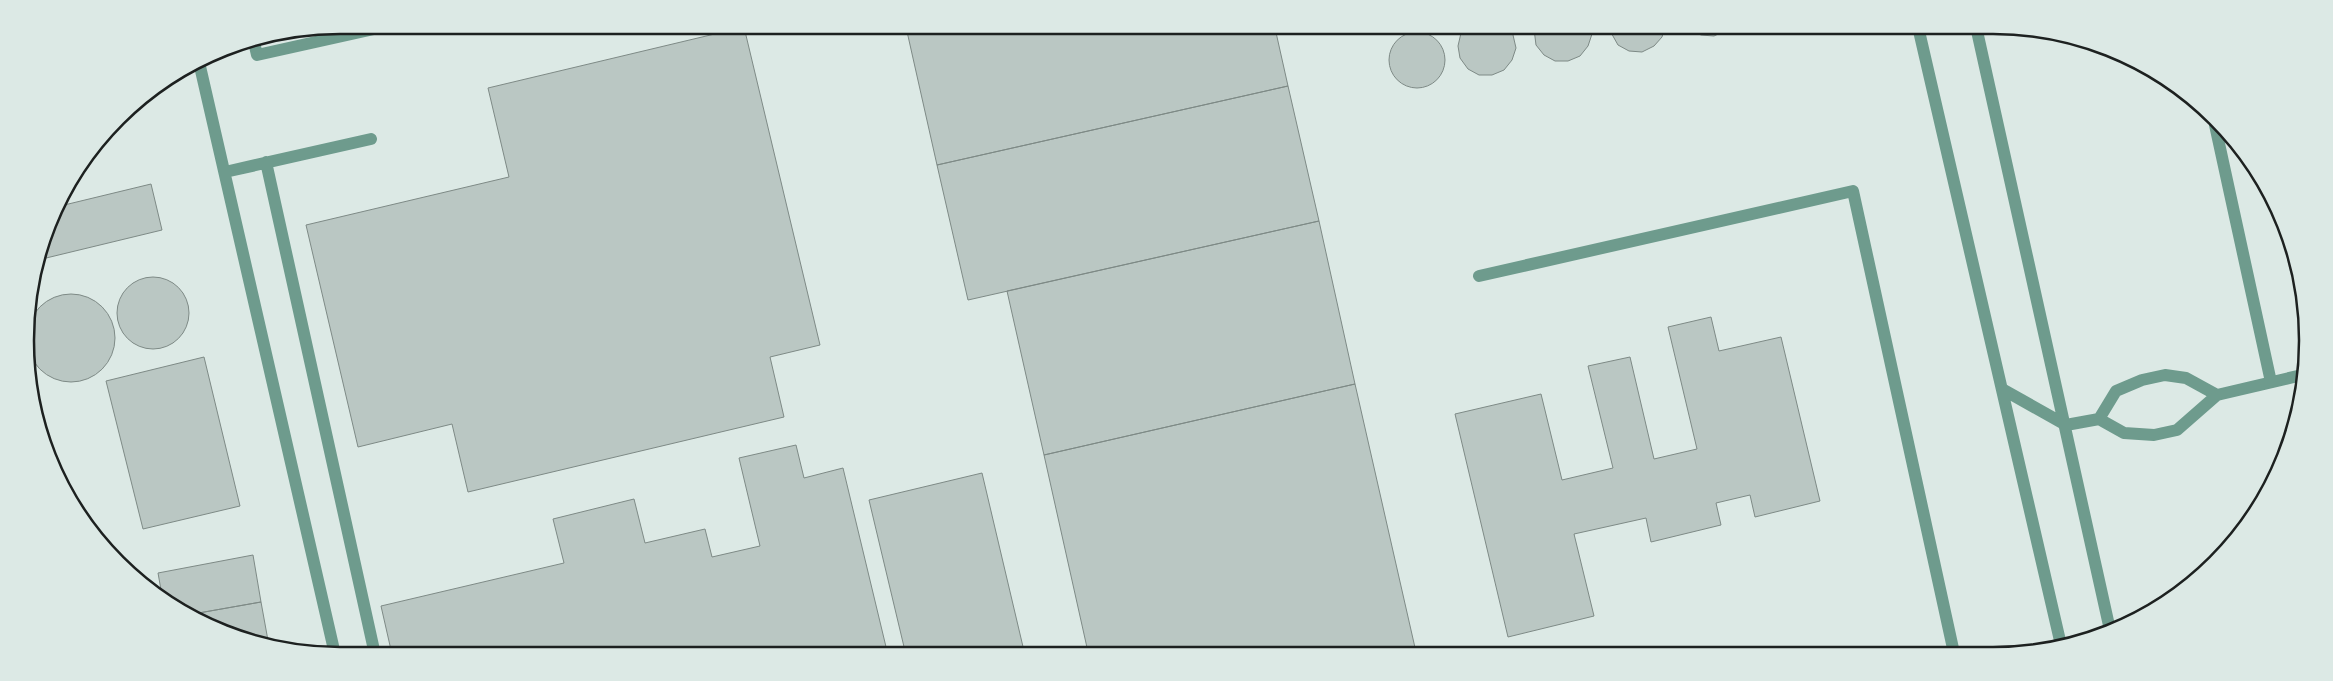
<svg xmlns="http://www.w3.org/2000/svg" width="2333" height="681" viewBox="0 0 2333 681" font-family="'Titillium Web',sans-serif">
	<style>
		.building { fill: #bac7c3; stroke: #7e8a86 }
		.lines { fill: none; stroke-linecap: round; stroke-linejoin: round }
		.minor { stroke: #6e9b8d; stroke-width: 12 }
		.rim { fill: none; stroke: #1d2120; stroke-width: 2.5 }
	</style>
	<rect width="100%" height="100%" fill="#dce9e5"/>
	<!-- building -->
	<path class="building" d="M 341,25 L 288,37 L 288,35 L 340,25 Z
		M 744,27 L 820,345 L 770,357 L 784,417 L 468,492 L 452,424 L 358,447 L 306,225 L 509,177 L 488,88 Z
		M 906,27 L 1275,28 L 1288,86 L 937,165 Z
		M 1465,29 L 1509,29 L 1513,35 L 1516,48 L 1512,60 L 1504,70 L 1492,75 L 1479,75 L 1468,69 L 1460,58 L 1458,46 L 1461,33 Z
		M 1534,29 L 1591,29 L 1592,34 L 1588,46 L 1580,56 L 1568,61 L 1555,61 L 1544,55 L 1536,45 Z
		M 1609,29 L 1664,30 L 1662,37 L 1654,46 L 1642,52 L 1629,51 L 1618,45 Z
		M 1691,30 L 1727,30 L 1714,36 L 1701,35 Z
		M1389 60a28 28 0 1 1 56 0a28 28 0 1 1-56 0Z
		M 1288,86 L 1319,221 L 968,300 L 937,165 Z
		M 151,184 L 162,230 L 42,259 L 56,207 Z
		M 1319,221 L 1355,384 L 1044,455 L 1007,291 Z
		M117 313a36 36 0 1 1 72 0a36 36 0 1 1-72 0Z
		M27 338a44 44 0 1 1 88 0a44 44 0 1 1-88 0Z
		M 1711,317 L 1719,351 L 1781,337 L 1820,501 L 1755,517 L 1750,495 L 1716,503 L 1721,525 L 1651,542 L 1646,518 L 1574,534 L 1594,616 L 1508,637 L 1455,414 L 1541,394 L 1562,480 L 1613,468 L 1588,366 L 1630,357 L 1654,459 L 1697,449 L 1668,327 Z
		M 204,357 L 240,506 L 143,529 L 106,381 Z
		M 1355,384 L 1416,652 L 1088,652 L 1044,455 Z
		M 796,445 L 804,478 L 843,468 L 887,651 L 391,650 L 381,606 L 564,563 L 553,519 L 634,499 L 645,543 L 705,529 L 712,557 L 760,546 L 739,458 Z
		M 982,473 L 1024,651 L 905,651 L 869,500 Z
		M 253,555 L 261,602 L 193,614 L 163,601 L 158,573 Z
		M 261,602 L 269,646 L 193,614 Z"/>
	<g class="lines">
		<!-- minor -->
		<path class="minor" d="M 1919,31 L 2061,645
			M 1977,31 L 2110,630
			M 254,42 L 257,55 L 392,25
			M 199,62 L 334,650
			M 2215,125 L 2271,382
			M 266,162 L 374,650
			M 225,172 L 371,139
			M 1479,276 L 1853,191 L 1954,653
			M 2002,389 L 2066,425 L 2099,419 L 2124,433 L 2154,435 L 2177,430 L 2217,395 L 2302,375
			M 2099,419 L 2116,391 L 2142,380 L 2165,375 L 2186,378 L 2217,395"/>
	</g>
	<!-- crop -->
	<path d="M0 0H2333V681H0ZM340 34H1993A306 306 0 0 1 2299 340V341A306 306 0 0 1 1993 647H340A306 306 0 0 1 34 341V340A306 306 0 0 1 340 34Z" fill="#dce9e5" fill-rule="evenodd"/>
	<path class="rim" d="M340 34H1993A306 306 0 0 1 2299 340V341A306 306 0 0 1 1993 647H340A306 306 0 0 1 34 341V340A306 306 0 0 1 340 34Z"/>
</svg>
